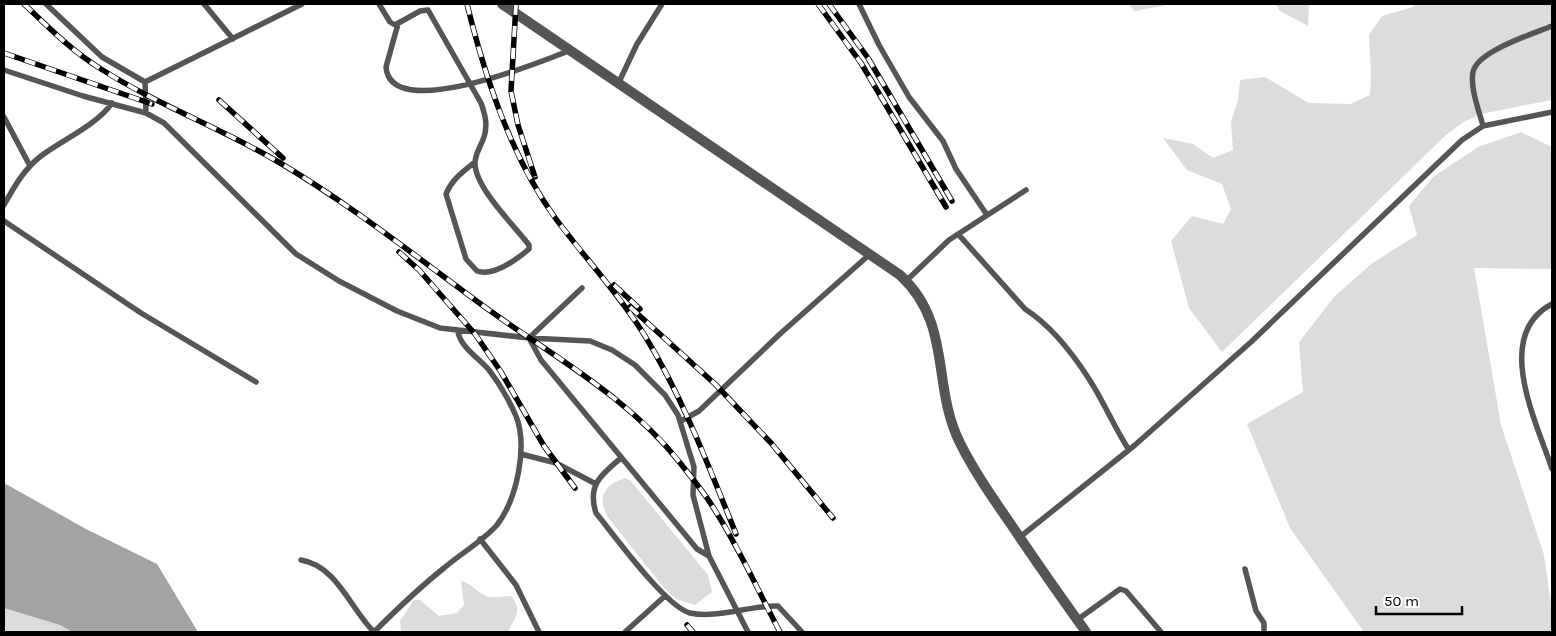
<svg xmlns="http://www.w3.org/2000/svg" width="1556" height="636" viewBox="0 0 1556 636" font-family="Karla,sans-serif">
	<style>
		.green { fill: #dcdcdc }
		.water { fill: #a3a3a3 }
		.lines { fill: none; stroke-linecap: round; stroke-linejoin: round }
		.service { stroke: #555; stroke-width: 5.5 }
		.minor { stroke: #555; stroke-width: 10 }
		.rail-casing { stroke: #000; stroke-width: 5.5 }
		.rail { stroke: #fff; stroke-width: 4; stroke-dasharray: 11; stroke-linecap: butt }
	</style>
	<rect width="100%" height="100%" fill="#fff"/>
	<!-- green -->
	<path class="green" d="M 1128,4 L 1173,4 L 1135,11 Z
		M 1275,4 L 1309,4 L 1308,26 L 1280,11 Z
		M 1414,4 L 1552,4 L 1552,100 L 1486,113 L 1465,121 L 1446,135 L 1222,352 L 1189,308 L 1171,241 L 1192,216 L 1223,224 L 1231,209 L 1222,184 L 1187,170 L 1163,138 L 1193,144 L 1213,158 L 1233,150 L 1231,122 L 1238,100 L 1240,80 L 1265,77 L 1309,103 L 1350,104 L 1370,95 L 1371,72 L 1369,35 L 1382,16 L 1413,7 Z
		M 1521,132 L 1552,147 L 1552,269 L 1474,268 L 1501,425 L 1544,555 L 1552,609 L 1552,632 L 1364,632 L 1290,528 L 1247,424 L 1303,392 L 1299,342 L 1334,297 L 1371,264 L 1417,235 L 1409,206 L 1433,177 L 1478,147 Z
		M 625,478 L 630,480 L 708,575 L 712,592 L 695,605 L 676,599 L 664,588 L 607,516 C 597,495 605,485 625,478 Z
		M 461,581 C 472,583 476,592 486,596 C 493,599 504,596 511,596 C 523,611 515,617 508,632 L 401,632 L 400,621 L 414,600 L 420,600 L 439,616 L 457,613 L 464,605 Z
		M 4,608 L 60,625 L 72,632 L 4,632 Z"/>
	<!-- water -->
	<path class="water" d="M 4,483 L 86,529 L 157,564 L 198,632 L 72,632 L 60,625 L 4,608 Z"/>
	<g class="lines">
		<!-- service -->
		<path class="service" d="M 46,4 L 102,57 L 145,82
			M 204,4 L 233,39
			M 379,4 L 390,22 L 395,25 L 420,11 L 428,10 L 481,103 C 485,114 488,125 484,137 C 481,146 476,152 475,162 C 474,187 514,225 529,245 L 529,249 C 516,260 494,277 477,271 L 466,259 L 446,194 C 452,179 463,172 475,162
			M 859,4 L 879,45 L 909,97 L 943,141 L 956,169 L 987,215
			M 398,24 L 386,67 C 390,124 543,61 571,50
			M 4,70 L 83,96 L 146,113 L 164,123 L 296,254 L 339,281 L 397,311 L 440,328 L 529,338 L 590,341 L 612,350 L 635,365 L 665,395 L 678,415 L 694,467 L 693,495 L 709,556 L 748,632
			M 145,82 L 302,4
			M 145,82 L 146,113
			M 619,82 L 637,44 L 662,4
			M 4,117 L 30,166
			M 1483,126 C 1479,110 1470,89 1473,72 C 1477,51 1533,34 1552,26
			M 4,205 C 14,187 24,169 41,156 C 62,140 97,125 112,103
			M 4,221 L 141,313 L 256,382
			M 958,234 L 1025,309 C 1050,325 1073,354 1089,379 C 1104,402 1114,427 1129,450
			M 906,281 L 949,240 L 1026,190
			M 582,288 L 529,338 L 541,360 L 697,549 L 709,556
			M 1552,304 C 1492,335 1537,423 1552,469
			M 681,421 L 699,411 L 781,333 L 869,255
			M 521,454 L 556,463 L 596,484
			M 621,458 C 601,475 587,485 596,513 C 614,535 666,607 690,613 C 717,619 750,605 778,606 L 802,632
			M 1020,537 L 1135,445 L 1251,342 L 1462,140 L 1483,126 L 1552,112
			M 480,539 L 516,585 L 539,632
			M 301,560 C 337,566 350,608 374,632
			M 1245,569 L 1256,611 L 1264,623 L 1264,632
			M 1077,620 L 1120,589 L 1126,591 L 1161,632
			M 374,632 C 396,610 419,588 444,568 C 460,554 483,541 497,525 C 517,499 528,446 516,416 C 509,400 499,383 489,370 C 479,358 461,348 458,332
			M 625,632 L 665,596"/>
		<!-- minor -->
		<path class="minor" d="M 502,4 L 900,275 C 953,324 931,385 960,443 C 974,471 992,497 1010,523 C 1035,560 1060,596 1086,632"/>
		<defs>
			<path id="rail" d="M 24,4 C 48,27 73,52 101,69 C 156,104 218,127 275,160 C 349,203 419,259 489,310 C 556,358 629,398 681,464 C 691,477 702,490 711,504 C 738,545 757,589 780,632
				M 467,4 C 485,77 511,157 556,219 C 585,258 619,294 645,336 C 683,398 709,467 736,534
				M 516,4 L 511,91 L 518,125 L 535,177
				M 818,4 L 861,63 L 946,207
				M 829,4 L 868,58 L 952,201
				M 4,53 L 152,104
				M 219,100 L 283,158
				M 399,252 L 419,270 L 475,334 L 501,372 L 544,446 L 575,488
				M 614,285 L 640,309
				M 630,307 L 715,384 L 771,443 L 833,518
				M 687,625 L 693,632"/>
		</defs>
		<!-- rail casing -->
		<use href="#rail" class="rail-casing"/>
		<!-- rail -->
		<use href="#rail" class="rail"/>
	</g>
	<!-- border -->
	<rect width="1556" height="636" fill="none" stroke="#000000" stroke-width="10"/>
	<!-- scale -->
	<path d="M1376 606v8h86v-8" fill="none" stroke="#000000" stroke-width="2.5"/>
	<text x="1384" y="606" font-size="15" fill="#000000" stroke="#ffffff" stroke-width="4" paint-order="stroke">50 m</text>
</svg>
